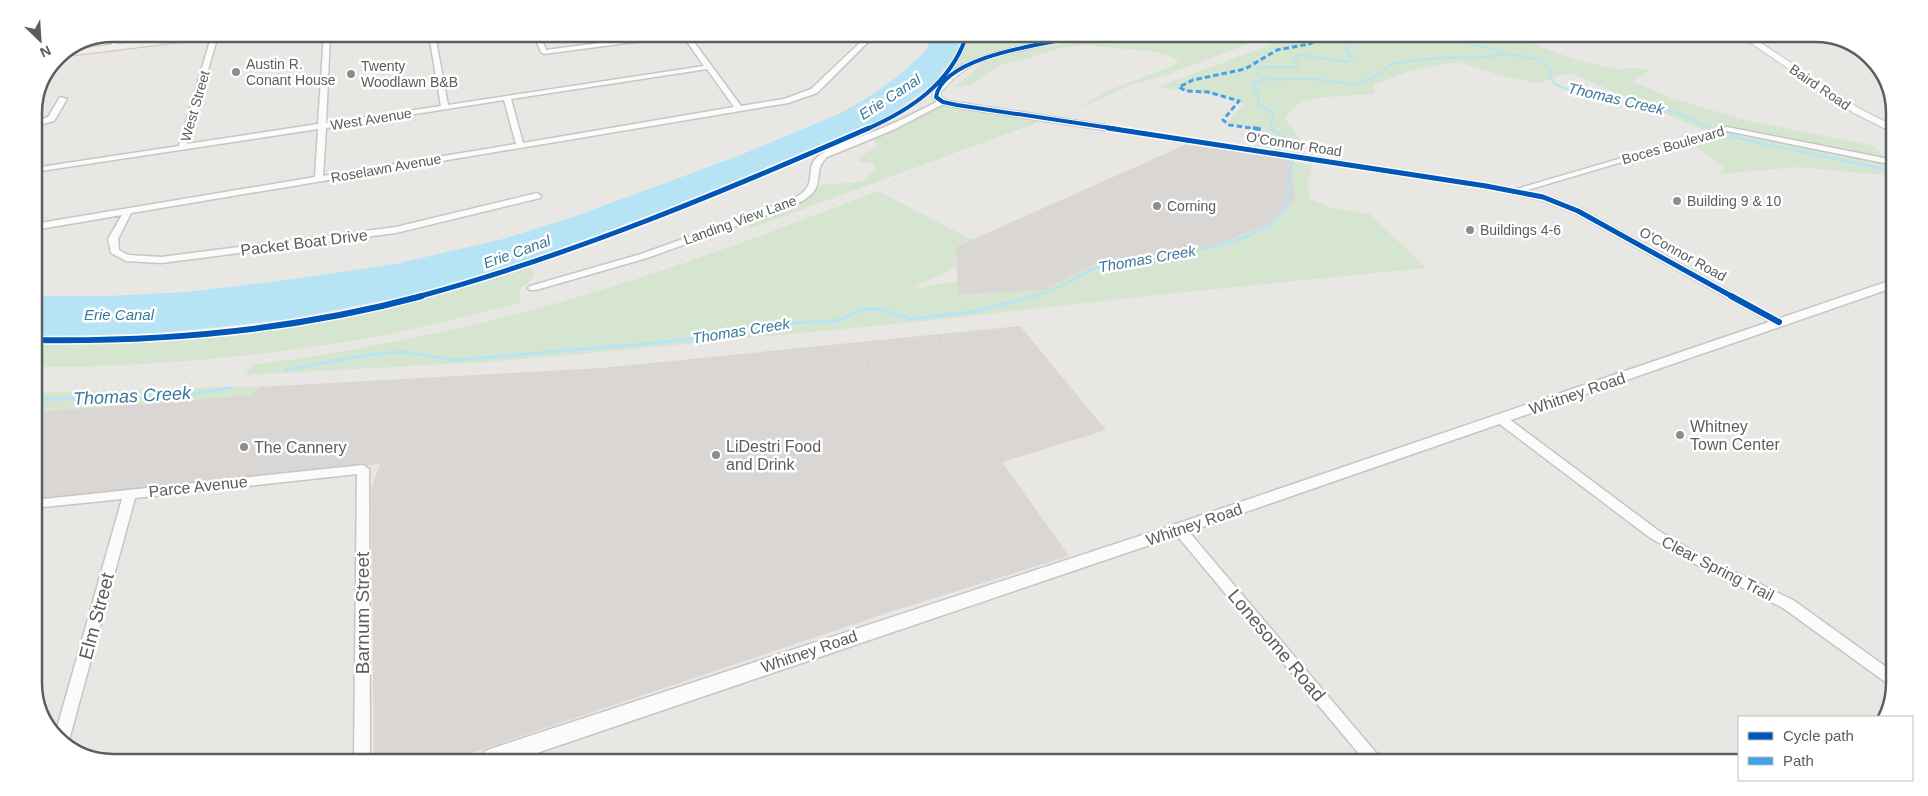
<svg xmlns="http://www.w3.org/2000/svg" width="1928" height="796" viewBox="0 0 1928 796" font-family="Arial,sans-serif">
	<style>
		.industrial { fill: #d9d6d4 }
		.green { fill: #d5e5cf }
		.water { fill: #b7e4f4 }
		.lines { fill: none; stroke-linecap: round; stroke-linejoin: round }
		.stream-far2 { stroke: #b7e4f4; stroke-width: 2 }
		.stream-far1 { stroke: #b7e4f4; stroke-width: 2.5 }
		.stream { stroke: #b7e4f4; stroke-width: 3 }
		.minor-casing { stroke: #c5c6c5; stroke-width: 3 }
		.tertiary-casing { stroke: #c5c6c5; stroke-width: 2 }
		.secondary-casing { stroke: #c5c6c5; stroke-width: 3 }
		.primary-casing { stroke: #d0c3b2; stroke-width: 2 }
		.minor { fill: #fcfbfb; fill-rule: evenodd }
		.tertiary { fill: #fcfbfb; fill-rule: evenodd }
		.secondary { fill: #fcfbfb; fill-rule: evenodd }
		.primary { fill: #f1ede6; fill-rule: evenodd }
		.rail-far2 { stroke: #e0e1e1; stroke-width: 2; stroke-dasharray: 0.5 4; stroke-linecap: butt }
		.rail-far1 { stroke: #e0e1e1; stroke-width: 2.5; stroke-dasharray: 1 5; stroke-linecap: butt }
		.rail { stroke: #e0e1e1; stroke-width: 3; stroke-dasharray: 1 6; stroke-linecap: butt }
		.quiet-far1 { stroke: #42a2e6; stroke-width: 3; stroke-dasharray: 5.5 3; stroke-linecap: butt }
		.quiet { stroke: #42a2e6; stroke-width: 4; stroke-dasharray: 8 4; stroke-linecap: butt }
		.cycleway-far2-casing { stroke: #fff; stroke-width: 5.5 }
		.cycleway-far1-casing { stroke: #fff; stroke-width: 8 }
		.cycleway-casing { stroke: #fff; stroke-width: 9 }
		.cycleway-far2 { stroke: #0057b8; stroke-width: 4 }
		.cycleway-far1 { stroke: #0057b8; stroke-width: 5 }
		.cycleway { stroke: #0057b8; stroke-width: 6 }
		.poi-dot { fill: #8b8e8f; stroke: #fff; stroke-width: 2 }
		.labels { text-anchor: middle; stroke-width: 5; stroke-linejoin: round; paint-order: stroke }
		.far-poi-label { font-size: 14px; fill: #595e61; stroke: #fff; text-anchor: start }
		.far-street-label { font-size: 14px; fill: #595e61; stroke: #fff }
		.far-water-label { font-size: 15px; font-style: italic; fill: #3b799b; stroke: #fff }
		.street-label { font-size: 16px; fill: #595e61; stroke: #fff }
		.poi-label { font-size: 16px; fill: #595e61; stroke: #fff; text-anchor: start }
		.water-label { font-size: 18px; font-style: italic; fill: #3b799b; stroke: #fff }
		.near-street-label { font-size: 19px; fill: #595e61; stroke: #fff }
		.rim { fill: none; stroke: #595e61; stroke-width: 2.5 }
	</style>
	<rect width="100%" height="100%" fill="#e9e7e4"/>
	<!-- industrial -->
	<path class="industrial" d="M 1187,144 L 1290,159 L 1296,200 L 1263,227 L 1199,252 L 1100,262 L 1044,290 L 958,295 L 956,247 Z
		M 1020,326 L 1106,430 L 1002,462 L 1069,556 L 899,609 L 456,758 L 374,757 L 371,489 L 380,464 L 34,500 L 34,412 L 251,395 L 259,387 L 601,368 Z"/>
	<!-- green -->
	<path class="green" d="M 961,37 L 1069,37 C 1038,44 1004,49 974,59 C 963,62 956,70 945,69 L 960,42 Z
		M 1091,37 L 1264,38 L 1169,74 L 1131,85 L 1091,103 L 1065,111 L 1087,103 L 1107,91 L 1175,65 L 1178,59 L 1157,52 L 1084,45 L 1061,48 L 1027,59 L 1002,64 L 971,85 L 954,88 L 984,62 L 1005,55 Z
		M 1288,38 L 1520,39 L 1580,61 L 1617,69 L 1634,68 L 1651,70 L 1632,81 L 1671,98 L 1745,120 L 1874,146 L 1894,168 L 1893,176 L 1799,167 L 1718,174 L 1724,168 L 1696,146 L 1722,138 L 1570,73 L 1537,83 L 1505,77 L 1459,62 L 1412,70 L 1374,85 L 1374,93 C 1355,97 1311,94 1295,106 C 1291,110 1288,114 1284,118 L 1302,141 L 1292,154 L 1257,148 L 1261,130 L 1226,124 L 1244,104 L 1227,96 L 1158,87 Z
		M 941,106 L 1039,122 L 749,229 L 748,223 L 790,210 L 821,185 L 858,182 L 866,179 L 876,167 L 873,163 L 860,162 L 858,158 L 876,147 L 873,138 Z
		M 1291,162 L 1312,165 L 1308,181 L 1309,198 L 1329,207 L 1370,214 L 1426,268 L 1166,294 L 916,322 L 571,355 L 485,362 L 245,375 L 253,365 C 362,350 469,329 575,298 C 678,268 778,229 878,191 L 973,240 L 956,247 L 957,267 L 910,289 L 958,281 L 959,294 L 1044,290 L 1100,262 L 1199,252 L 1263,227 L 1296,200 Z
		M 531,265 L 535,276 L 520,289 L 520,303 C 467,316 415,330 361,339 C 253,358 144,367 34,367 L 34,343 C 204,347 370,319 531,265 Z
		M 226,387 L 259,387 L 251,395 L 34,412 L 34,393 Z"/>
	<!-- water -->
	<path class="water" d="M 931,37 L 961,37 L 954,54 L 936,81 L 883,120 L 660,211 L 527,261 L 406,296 L 283,320 L 133,336 L 79,338 L 34,336 L 34,296 L 108,296 L 187,292 L 286,280 L 395,264 L 503,239 L 576,216 L 738,156 L 841,113 L 878,91 L 897,77 L 925,52 Z"/>
	<g class="lines">
		<!-- stream-far2 -->
		<path class="stream-far2" d="M 1404,38 L 1428,42 L 1459,41 L 1504,52
			M 1263,80 L 1256,71 L 1259,67 L 1297,67 L 1298,63 L 1294,57 L 1302,55 L 1346,62 L 1353,60 L 1346,51 L 1346,46 L 1354,38
			M 1273,129 L 1271,128 L 1273,112 L 1257,106 L 1259,97 L 1252,83 L 1263,80 L 1314,79 L 1352,84 L 1362,82 L 1377,75 L 1392,64 L 1434,58 L 1488,57 L 1502,54 L 1522,56 L 1541,61 L 1551,69 L 1550,77 L 1556,85 L 1572,91 L 1675,112 L 1710,128"/>
		<!-- stream-far1 -->
		<path class="stream-far1" d="M 1727,134 L 1741,139 L 1893,171
			M 1030,297 C 1043,293 1058,288 1070,282 C 1080,276 1088,269 1100,267 C 1143,256 1261,251 1283,210 C 1290,197 1290,183 1291,169 C 1292,161 1296,156 1295,147 L 1271,128"/>
		<!-- stream -->
		<path class="stream" d="M 286,370 L 372,354 L 405,352 L 455,360 L 655,343 L 736,334 L 783,323 L 836,321 L 864,309 L 879,309 L 911,319 L 973,312 L 1035,296
			M 34,400 L 193,394 L 230,388"/>
		<defs>
			<path id="minor" d="M 115,34 L 121,34 L 114,49 L 110,49 Z
				M 212,34 L 218,35 L 187,144 L 318,124 L 324,34 L 330,34 L 326,123 L 441,106 L 429,35 L 435,35 L 448,105 L 704,66 L 683,36 L 689,36 L 691,39 L 729,36 L 726,38 L 694,42 L 741,106 L 784,99 L 811,89 L 867,36 L 874,36 L 817,93 L 788,103 L 131,213 L 118,239 L 119,250 L 128,255 L 161,257 L 396,227 L 537,193 L 541,196 L 540,198 L 396,233 L 161,263 L 126,261 L 111,253 L 108,239 L 122,215 L 34,230 L 34,224 L 315,177 L 318,129 L 34,172 L 34,168 L 179,146 ZM 707,69 L 734,107 L 523,143 L 511,99 ZM 504,100 L 516,144 L 323,176 L 326,128 Z
				M 534,35 L 540,35 L 546,50 L 653,36 L 667,36 L 664,38 L 544,54 L 541,52 Z
				M 60,97 L 67,99 L 54,121 L 34,126 L 34,122 L 48,117 Z
				M 940,100 L 947,102 L 893,130 L 827,157 C 809,174 831,187 797,204 L 647,258 L 536,290 L 530,290 L 528,288 L 530,286 L 641,254 L 791,200 C 824,184 800,169 820,155 C 832,146 856,139 870,133 C 894,124 917,112 940,100 Z
				M 1727,127 L 1894,160 L 1894,165 L 1727,131 L 1517,193 L 1511,193 L 1510,191 Z
				M 1501,415 L 1505,416 L 1659,531 L 1703,557 L 1793,600 L 1889,669 L 1889,683 L 1884,681 L 1783,608 L 1693,563 L 1649,537 L 1497,422 L 1495,419 L 1497,416 Z
				M 363,465 L 369,469 L 370,757 L 354,757 L 357,474 L 135,498 L 68,744 L 55,735 L 122,499 L 34,508 L 34,500 Z
				M 1179,524 L 1184,526 L 1383,761 L 1365,761 L 1174,532 L 1172,529 L 1174,526 Z"/>
			<path id="tertiary" d="M 1066,37 L 1081,37 L 994,57 L 972,65 L 953,79 L 941,92 L 941,96 L 946,100 L 957,102 L 1486,183 L 1547,195 L 1582,209 L 1785,322 L 1783,325 L 1775,325 L 1574,213 L 1540,200 L 1486,189 L 957,108 L 940,104 L 932,97 C 939,56 1032,44 1066,37 Z
				M 1745,39 L 1755,39 L 1860,109 L 1894,126 L 1894,133 L 1854,113 Z"/>
			<path id="secondary" d="M 1892,280 L 1892,288 L 1185,533 L 522,758 L 482,758 L 485,751 L 493,748 L 1173,525 Z"/>
			<path id="primary" d="M 198,34 L 227,34 L 222,37 L 67,56 L 63,55 L 77,49 Z"/>
		</defs>
		<!-- minor casing -->
		<use href="#minor" class="minor-casing"/>
		<!-- tertiary casing -->
		<use href="#tertiary" class="tertiary-casing"/>
		<!-- secondary casing -->
		<use href="#secondary" class="secondary-casing"/>
		<!-- primary casing -->
		<use href="#primary" class="primary-casing"/>
		<!-- minor -->
		<use href="#minor" class="minor"/>
		<!-- tertiary -->
		<use href="#tertiary" class="tertiary"/>
		<!-- secondary -->
		<use href="#secondary" class="secondary"/>
		<!-- primary -->
		<use href="#primary" class="primary"/>
		<!-- rail-far2 -->
		<path class="rail-far2" d="M 1033,129 L 1278,38"/>
		<!-- rail-far1 -->
		<path class="rail-far1" d="M 566,297 L 724,245 L 1037,128
			M 1221,297 L 1654,253 L 1743,246 L 1893,240"/>
		<!-- rail -->
		<path class="rail" d="M 864,367 L 929,342 L 975,330 L 1008,325
			M 34,372 C 217,370 394,348 570,296
			M 34,387 L 280,381 L 547,365 L 1234,296"/>
		<!-- quiet-far1 -->
		<path class="quiet-far1" d="M 1472,38 L 1495,41
			M 1259,129 L 1229,125 L 1223,120 L 1239,101 L 1208,92 L 1186,91 L 1179,87 L 1193,80 L 1245,69 L 1277,50 L 1309,44 L 1323,38"/>
		<!-- quiet -->
		<path class="quiet" d="M 1253,128 L 1259,129 L 1255,148"/>
		<defs>
			<path id="cycleway-far2" d="M 1077,37 C 1044,44 943,56 936,97 L 943,102 L 957,105 L 1117,129
				M 867,129 C 910,110 950,84 966,37"/>
			<path id="cycleway-far1" d="M 1108,128 L 1486,186 L 1543,197 L 1578,211 L 1733,297
				M 417,297 C 573,255 722,192 869,128"/>
			<path id="cycleway" d="M 1731,296 L 1779,322
				M 34,340 C 164,342 296,330 422,296"/>
		</defs>
		<!-- cycleway-far2 casing -->
		<use href="#cycleway-far2" class="cycleway-far2-casing"/>
		<!-- cycleway-far1 casing -->
		<use href="#cycleway-far1" class="cycleway-far1-casing"/>
		<!-- cycleway casing -->
		<use href="#cycleway" class="cycleway-casing"/>
		<!-- cycleway-far2 -->
		<use href="#cycleway-far2" class="cycleway-far2"/>
		<!-- cycleway-far1 -->
		<use href="#cycleway-far1" class="cycleway-far1"/>
		<!-- cycleway -->
		<use href="#cycleway" class="cycleway"/>
	</g>
	<!-- markers -->
	<g class="poi-dot">
		<circle cx="236" cy="72" r="5"/>
		<circle cx="351" cy="74" r="5"/>
		<circle cx="1677" cy="201" r="5"/>
		<circle cx="1157" cy="206" r="5"/>
		<circle cx="1470" cy="230" r="5"/>
		<circle cx="1680" cy="435" r="5"/>
		<circle cx="244" cy="447" r="5"/>
		<circle cx="716" cy="455" r="5"/>
	</g>
	<g class="labels">
		<!-- far-poi labels -->
		<g class="far-poi-label">
			<text x="246" y="69">Austin R.<tspan x="246" dy="16">Conant House</tspan></text>
			<text x="361" y="71">Twenty<tspan x="361" dy="16">Woodlawn B&amp;B</tspan></text>
			<text x="1687" y="206">Building 9 &amp; 10</text>
			<text x="1167" y="211">Corning</text>
			<text x="1480" y="235">Buildings 4-6</text>
		</g>
		<!-- far-street labels -->
		<g class="far-street-label">
			<text transform="translate(1820 87) rotate(34)" y="5">Baird Road</text>
			<text transform="translate(195 106) rotate(-74)" y="5">West Street</text>
			<text transform="translate(371 119) rotate(-9)" y="5">West Avenue</text>
			<text transform="translate(1294 144) rotate(9)" y="5">O'Connor Road</text>
			<text transform="translate(1673 145) rotate(-16)" y="5">Boces Boulevard</text>
			<text transform="translate(386 168) rotate(-10)" y="5">Roselawn Avenue</text>
			<text transform="translate(740 220) rotate(-20)" y="5">Landing View Lane</text>
			<text transform="translate(1683 254) rotate(29)" y="5">O'Connor Road</text>
		</g>
		<!-- far-water labels -->
		<g class="far-water-label">
			<text transform="translate(890 97) rotate(-33)" y="5">Erie Canal</text>
			<text transform="translate(1616 99) rotate(13)" y="5">Thomas Creek</text>
			<text transform="translate(517 252) rotate(-20)" y="5">Erie Canal</text>
			<text transform="translate(1147 259) rotate(-10)" y="5">Thomas Creek</text>
			<text x="119" y="320">Erie Canal</text>
			<text transform="translate(741 331) rotate(-9)" y="5">Thomas Creek</text>
		</g>
		<!-- street labels -->
		<g class="street-label">
			<text transform="translate(304 242) rotate(-7)" y="6">Packet Boat Drive</text>
			<text transform="translate(1577 393) rotate(-19)" y="6">Whitney Road</text>
			<text transform="translate(198 486) rotate(-6)" y="6">Parce Avenue</text>
			<text transform="translate(1194 524) rotate(-19)" y="6">Whitney Road</text>
			<text transform="translate(1718 568) rotate(27)" y="6">Clear Spring Trail</text>
			<text transform="translate(809 651) rotate(-19)" y="6">Whitney Road</text>
		</g>
		<!-- poi labels -->
		<g class="poi-label">
			<text x="1690" y="432">Whitney<tspan x="1690" dy="18">Town Center</tspan></text>
			<text x="726" y="452">LiDestri Food<tspan x="726" dy="18">and Drink</tspan></text>
			<text x="254" y="453">The Cannery</text>
		</g>
		<!-- water labels -->
		<g class="water-label">
			<text transform="translate(132 396) rotate(-3)" y="6">Thomas Creek</text>
		</g>
		<!-- near-street labels -->
		<g class="near-street-label">
			<text transform="translate(362 613) rotate(-90)" y="7">Barnum Street</text>
			<text transform="translate(96 616) rotate(-75)" y="7">Elm Street</text>
			<text transform="translate(1277 645) rotate(50)" y="7">Lonesome Road</text>
		</g>
	</g>
	<!-- crop -->
	<path d="M0 0H1928V796H0ZM113 42H1815A71 71 0 0 1 1886 113V683A71 71 0 0 1 1815 754H113A71 71 0 0 1 42 683V113A71 71 0 0 1 113 42Z" fill="#fff" fill-rule="evenodd"/>
	<path class="rim" d="M113 42H1815A71 71 0 0 1 1886 113V683A71 71 0 0 1 1815 754H113A71 71 0 0 1 42 683V113A71 71 0 0 1 113 42Z"/>
	<!-- legend -->
	<rect x="1738" y="716" width="175" height="65" fill="#ffffff" stroke="#bdbfc0"/>
	<rect x="1748" y="732" width="25" height="8" fill="#0057b8" stroke="#bdbfc0"/>
	<text x="1783" y="741" font-size="15" fill="#595e61">Cycle path</text>
	<rect x="1748" y="757" width="25" height="8" fill="#42a2e6" stroke="#bdbfc0"/>
	<text x="1783" y="766" font-size="15" fill="#595e61">Path</text>
	<!-- north arrow -->
	<g transform="translate(40 40) rotate(155)" stroke="#ffffff" stroke-width="4" paint-order="stroke">
	<path d="M0-4L9 19L0 12L-9 19Z" fill="#595e61"/>
	<text y="-8" font-size="14" font-weight="bold" text-anchor="middle" fill="#595e61">N</text>
	</g>
</svg>
